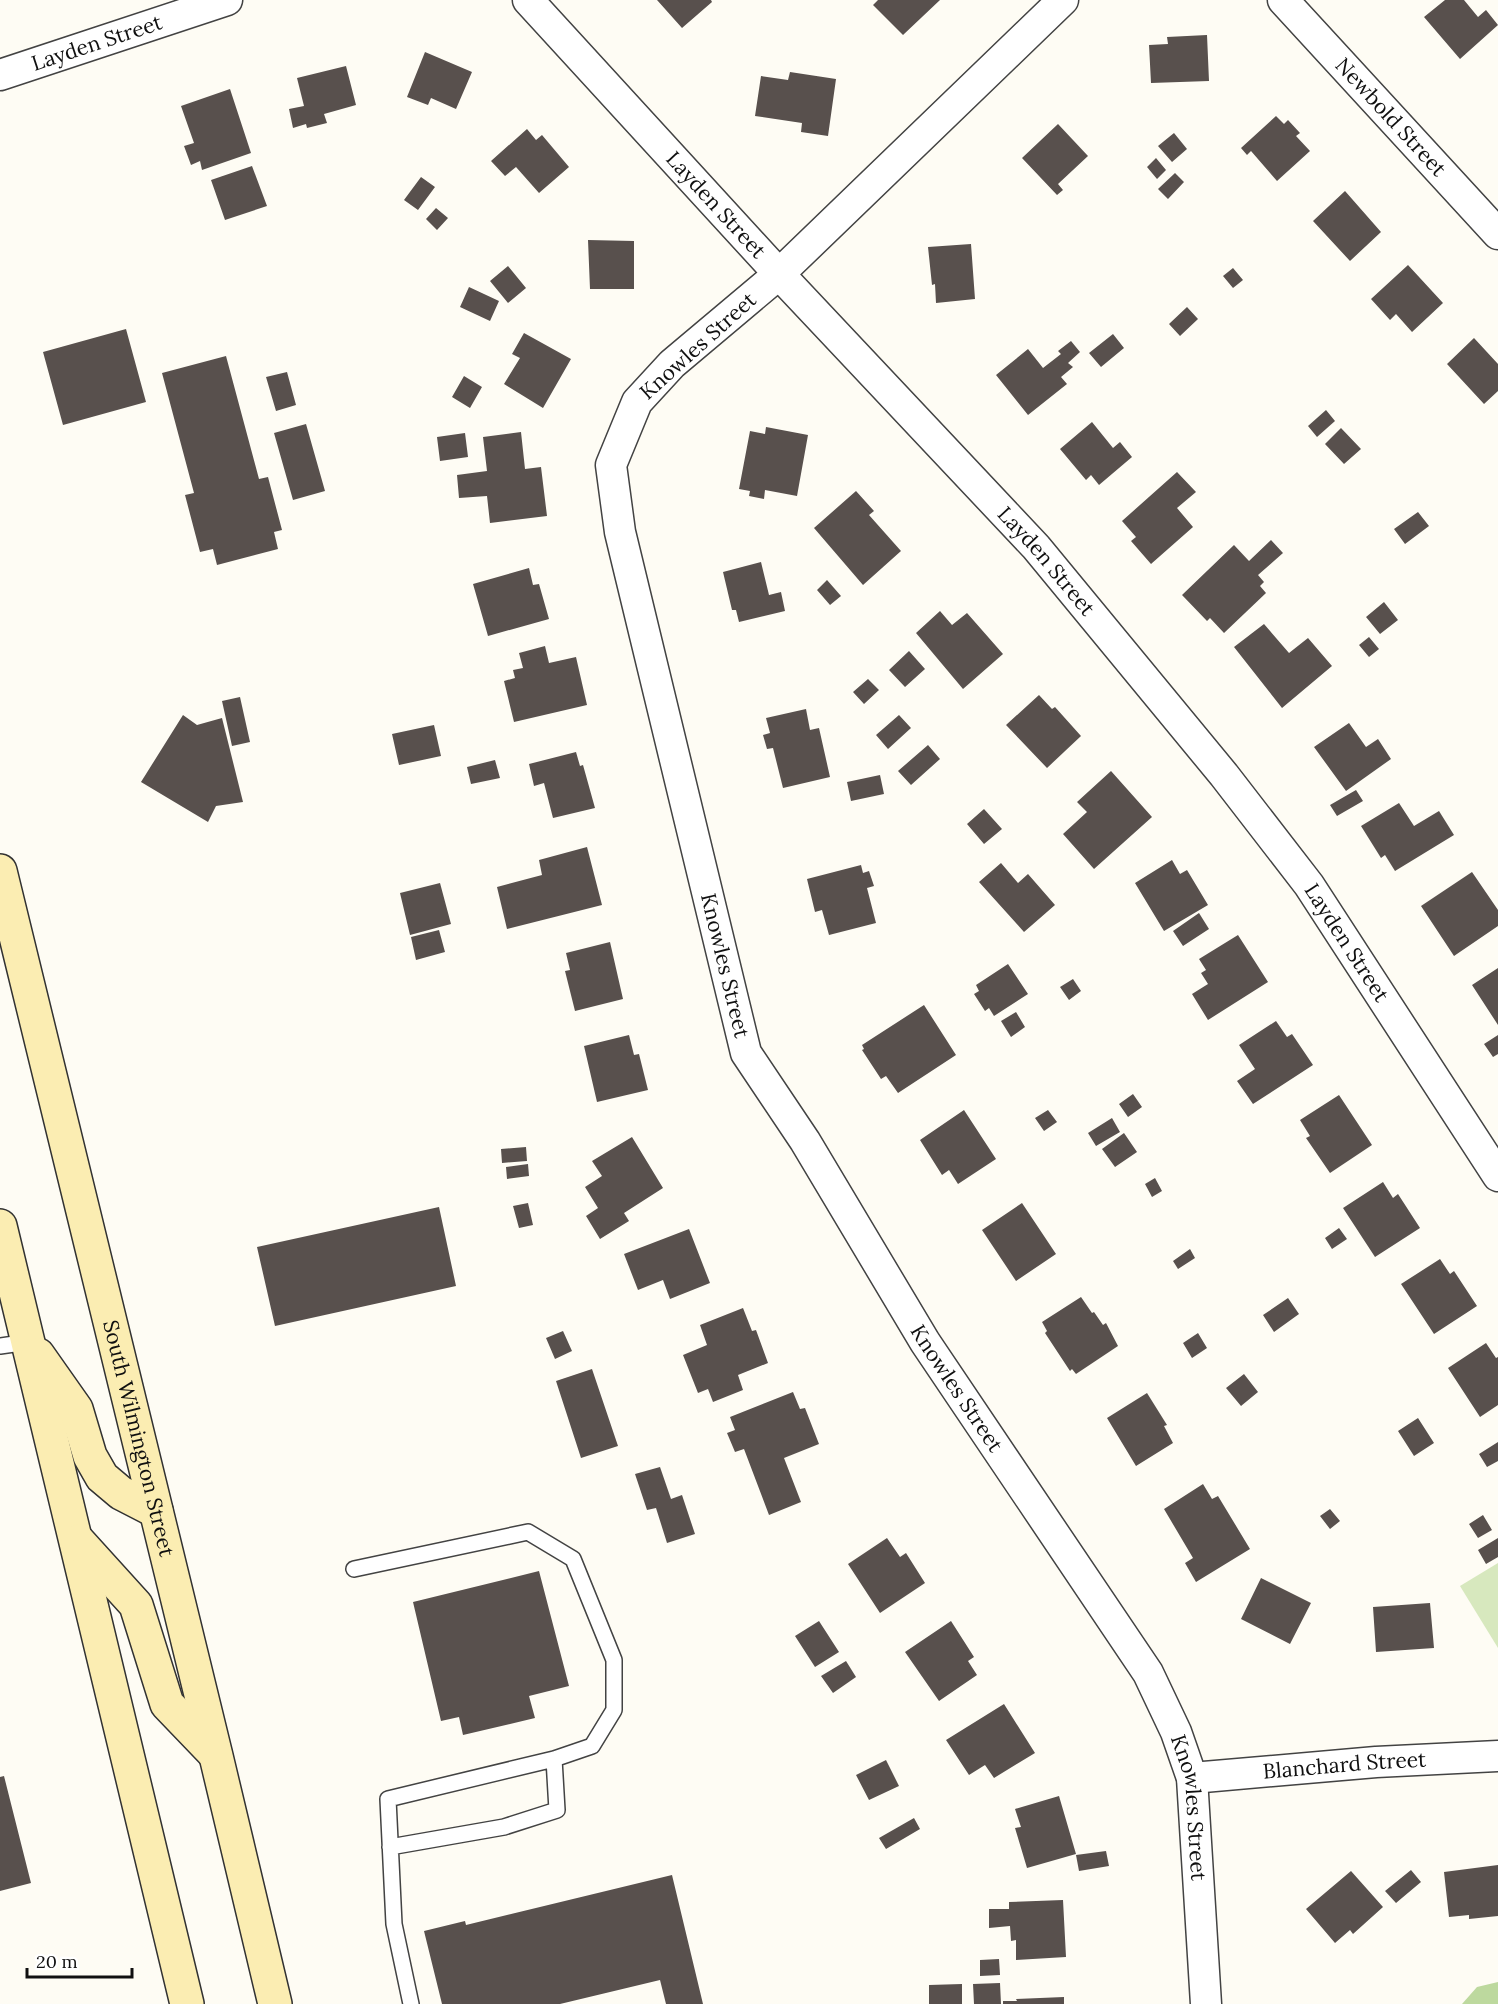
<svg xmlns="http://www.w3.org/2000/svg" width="1498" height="2004" viewBox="0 0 1498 2004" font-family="Lora,serif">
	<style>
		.green { fill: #d7e8be }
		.forest { fill: #bdd99e }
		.building { fill: #58504d }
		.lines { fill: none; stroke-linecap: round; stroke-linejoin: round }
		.lane-casing { stroke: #434343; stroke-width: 18 }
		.street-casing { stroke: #434343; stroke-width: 33 }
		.secondary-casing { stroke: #323232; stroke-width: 36 }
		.lane { stroke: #fff; stroke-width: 15 }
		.street { stroke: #fff; stroke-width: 30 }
		.secondary { stroke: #fbedb2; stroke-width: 33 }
		.labels { text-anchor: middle; stroke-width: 6; stroke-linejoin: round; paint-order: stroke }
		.street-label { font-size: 21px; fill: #101010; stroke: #fff }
	</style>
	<rect width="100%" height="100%" fill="#fefcf4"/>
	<!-- green -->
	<path class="green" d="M 1498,1563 L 1498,1648 L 1460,1586 Z"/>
	<!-- forest -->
	<path class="forest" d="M 1498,1982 L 1498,2004 L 1462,2004 L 1477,1987 Z"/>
	<!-- building -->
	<path class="building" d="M 657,0 L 711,0 L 712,2 L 682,28 Z
		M 878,0 L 940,0 L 903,35 L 873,5 Z
		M 1445,0 L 1464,0 L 1478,17 L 1486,10 L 1498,25 L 1460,59 L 1424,17 Z
		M 1207,35 L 1209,81 L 1151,83 L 1149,45 L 1168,44 L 1167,37 Z
		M 425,52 L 472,72 L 456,109 L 431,98 L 428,105 L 407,97 Z
		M 346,66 L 356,105 L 324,114 L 327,123 L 307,128 L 306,124 L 293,128 L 289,109 L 304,106 L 297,78 Z
		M 790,72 L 836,79 L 828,136 L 801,132 L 802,123 L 755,116 L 761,76 L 788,80 Z
		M 230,89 L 251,153 L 202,170 L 200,161 L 191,165 L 184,146 L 194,143 L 181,106 Z
		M 1276,116 L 1284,124 L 1288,120 L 1300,133 L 1296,136 L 1310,151 L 1277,181 L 1251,151 L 1247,155 L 1241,148 Z
		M 1058,124 L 1088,156 L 1058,184 L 1063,190 L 1057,195 L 1022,158 Z
		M 527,129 L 536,140 L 542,135 L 569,167 L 539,193 L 516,167 L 505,176 L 491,161 Z
		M 1174,133 L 1187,149 L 1172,162 L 1158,146 Z
		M 1156,158 L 1166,170 L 1157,179 L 1147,167 Z
		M 252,166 L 267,206 L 225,220 L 211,180 Z
		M 1175,173 L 1184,182 L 1168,199 L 1158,189 Z
		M 421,177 L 435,187 L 418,210 L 404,200 Z
		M 1345,191 L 1381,232 L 1350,261 L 1313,221 Z
		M 436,208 L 448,218 L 437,230 L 426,219 Z
		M 588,240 L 634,241 L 634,289 L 590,289 Z
		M 971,244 L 975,299 L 936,303 L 935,284 L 932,285 L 928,247 Z
		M 1408,265 L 1443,303 L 1412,332 L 1396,314 L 1390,320 L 1371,299 Z
		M 508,266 L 526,288 L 508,303 L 490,281 Z
		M 1233,268 L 1243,280 L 1233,288 L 1223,276 Z
		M 469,287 L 499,301 L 490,321 L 460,307 Z
		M 1187,307 L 1198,319 L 1180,336 L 1169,324 Z
		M 126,329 L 146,402 L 63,425 L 43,352 Z
		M 524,333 L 571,359 L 543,408 L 504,384 L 520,358 L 512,354 Z
		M 1113,334 L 1124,348 L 1101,367 L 1089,353 Z
		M 1474,338 L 1498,364 L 1498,391 L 1484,404 L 1447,364 Z
		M 1071,341 L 1080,352 L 1068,363 L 1073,367 L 1061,377 L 1067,384 L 1028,415 L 996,375 L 1028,349 L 1043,368 L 1061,354 L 1058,351 Z
		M 226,356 L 259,479 L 268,477 L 282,530 L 274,532 L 278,549 L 217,565 L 213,549 L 200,552 L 185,495 L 194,493 L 162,373 Z
		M 287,372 L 296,405 L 276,411 L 266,377 Z
		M 464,376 L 482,387 L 470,408 L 452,397 Z
		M 1326,410 L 1335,421 L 1317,437 L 1308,426 Z
		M 1092,422 L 1113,448 L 1120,442 L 1132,457 L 1099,485 L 1091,475 L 1086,480 L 1060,449 Z
		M 306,424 L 325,491 L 293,500 L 274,433 Z
		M 766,427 L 808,435 L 797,496 L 765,490 L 764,499 L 749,496 L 750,491 L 739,489 L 750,431 L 765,434 Z
		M 1341,428 L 1361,449 L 1344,464 L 1325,444 Z
		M 521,432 L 525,469 L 541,467 L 547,516 L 490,523 L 487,496 L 459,498 L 457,475 L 487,471 L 483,437 Z
		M 465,433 L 468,457 L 440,461 L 437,437 Z
		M 1177,472 L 1196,492 L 1177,508 L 1193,527 L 1151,564 L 1131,541 L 1136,537 L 1122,521 Z
		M 856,491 L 874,511 L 869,515 L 901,551 L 863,585 L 814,528 Z
		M 1418,512 L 1429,526 L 1405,544 L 1394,529 Z
		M 1271,540 L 1283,553 L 1258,575 L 1264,582 L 1260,586 L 1266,593 L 1224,633 L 1210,618 L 1207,621 L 1182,595 L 1234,545 L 1249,561 Z
		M 761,562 L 769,595 L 781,592 L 785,611 L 739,622 L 736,610 L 732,610 L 723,572 Z
		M 529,568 L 533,585 L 539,584 L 549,619 L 488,636 L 473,584 Z
		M 827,580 L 841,596 L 830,605 L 817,590 Z
		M 1384,602 L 1398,620 L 1380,634 L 1366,617 Z
		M 940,611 L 952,625 L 967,613 L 1003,654 L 963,689 L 916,633 Z
		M 1264,624 L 1289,653 L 1308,638 L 1332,666 L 1282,708 L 1234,647 Z
		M 1369,637 L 1379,649 L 1369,657 L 1359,645 Z
		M 545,646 L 549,663 L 576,657 L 587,705 L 514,722 L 504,681 L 515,678 L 513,670 L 523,668 L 519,653 Z
		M 909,651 L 925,669 L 905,687 L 889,670 Z
		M 868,679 L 879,690 L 864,704 L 853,692 Z
		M 1039,695 L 1052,709 L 1055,707 L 1081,736 L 1047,768 L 1006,725 Z
		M 240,697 L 250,742 L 232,746 L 222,701 Z
		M 806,709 L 810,730 L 819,728 L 830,777 L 783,788 L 773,748 L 767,749 L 763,735 L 770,733 L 766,718 Z
		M 183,715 L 197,725 L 222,718 L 243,802 L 216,806 L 208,822 L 141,782 Z
		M 899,715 L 911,728 L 888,749 L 876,735 Z
		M 1349,723 L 1366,747 L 1378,739 L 1391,759 L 1346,791 L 1314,747 Z
		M 434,725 L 441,756 L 399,765 L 392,734 Z
		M 928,745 L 940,759 L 911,785 L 898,771 Z
		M 576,752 L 580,766 L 583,765 L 595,808 L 553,818 L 544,783 L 534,786 L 529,764 Z
		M 495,760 L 500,778 L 471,784 L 467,767 Z
		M 1111,771 L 1152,817 L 1094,869 L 1063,834 L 1087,812 L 1077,802 Z
		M 880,775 L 884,794 L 851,801 L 847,782 Z
		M 1356,790 L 1363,801 L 1337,816 L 1330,805 Z
		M 1399,803 L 1414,826 L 1439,811 L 1454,835 L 1395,871 L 1385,855 L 1381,858 L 1361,826 Z
		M 984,809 L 1002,829 L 984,844 L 967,824 Z
		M 587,847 L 602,905 L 507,929 L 497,887 L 542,875 L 539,860 Z
		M 1172,860 L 1180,874 L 1187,870 L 1208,905 L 1164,931 L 1135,883 Z
		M 1001,863 L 1018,883 L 1028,874 L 1055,905 L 1024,932 L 979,882 Z
		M 861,865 L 863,873 L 869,871 L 874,886 L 867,888 L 876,923 L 829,935 L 822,910 L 815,912 L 807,879 Z
		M 1472,872 L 1498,910 L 1498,926 L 1454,956 L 1421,906 Z
		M 440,883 L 451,924 L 410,935 L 400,893 Z
		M 1199,913 L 1209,929 L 1183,946 L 1173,931 Z
		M 439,930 L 445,952 L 416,960 L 411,937 Z
		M 1238,935 L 1268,982 L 1208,1020 L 1192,994 L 1208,984 L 1201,973 L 1206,970 L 1199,959 Z
		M 610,942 L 623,999 L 575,1011 L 565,971 L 570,970 L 566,953 Z
		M 1008,964 L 1028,994 L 994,1016 L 989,1008 L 985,1011 L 974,994 L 979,991 L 976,985 Z
		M 1498,968 L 1498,1025 L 1472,985 Z
		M 1073,979 L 1081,991 L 1069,1000 L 1060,987 Z
		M 924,1005 L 956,1055 L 898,1093 L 886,1076 L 881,1079 L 862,1050 L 864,1049 L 862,1045 Z
		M 1016,1012 L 1025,1027 L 1011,1037 L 1001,1021 Z
		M 1276,1021 L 1287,1037 L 1292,1034 L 1313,1065 L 1253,1104 L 1237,1081 L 1255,1069 L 1239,1045 Z
		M 629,1035 L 634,1055 L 639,1054 L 648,1090 L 597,1102 L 584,1046 Z
		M 1498,1035 L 1498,1054 L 1493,1057 L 1484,1044 Z
		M 1133,1094 L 1142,1107 L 1128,1117 L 1119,1104 Z
		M 1339,1095 L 1372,1145 L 1330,1173 L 1306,1138 L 1310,1136 L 1300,1120 Z
		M 964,1110 L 996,1159 L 958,1184 L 949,1170 L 942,1175 L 920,1140 Z
		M 1048,1110 L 1057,1122 L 1044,1131 L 1035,1118 Z
		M 1112,1118 L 1120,1132 L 1096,1146 L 1088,1133 Z
		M 1124,1133 L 1137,1152 L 1115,1167 L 1102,1149 Z
		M 632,1137 L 663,1188 L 624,1213 L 629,1221 L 600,1239 L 586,1216 L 598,1208 L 585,1187 L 602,1176 L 592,1161 Z
		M 526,1147 L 527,1161 L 502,1163 L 501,1149 Z
		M 528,1164 L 529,1176 L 507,1179 L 506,1167 Z
		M 1155,1178 L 1162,1191 L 1152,1197 L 1145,1184 Z
		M 1383,1182 L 1393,1198 L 1398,1194 L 1420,1228 L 1375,1257 L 1343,1208 Z
		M 528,1203 L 533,1225 L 519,1228 L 513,1206 Z
		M 1022,1203 L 1056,1254 L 1016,1281 L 982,1230 Z
		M 439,1207 L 456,1286 L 275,1326 L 257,1247 Z
		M 1339,1228 L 1347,1239 L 1332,1249 L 1325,1238 Z
		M 689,1229 L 710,1283 L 670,1299 L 663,1280 L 638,1290 L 624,1254 Z
		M 1190,1249 L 1195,1258 L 1178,1269 L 1173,1261 Z
		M 1440,1259 L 1450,1274 L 1454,1271 L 1477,1306 L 1434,1334 L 1401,1284 Z
		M 1081,1297 L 1092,1313 L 1094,1312 L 1103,1325 L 1106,1323 L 1118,1346 L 1076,1374 L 1072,1369 L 1070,1371 L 1045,1333 L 1047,1331 L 1042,1322 Z
		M 1288,1298 L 1299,1314 L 1274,1332 L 1263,1315 Z
		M 743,1308 L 752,1331 L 756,1330 L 768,1363 L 738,1375 L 743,1390 L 713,1402 L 708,1389 L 698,1393 L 683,1355 L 707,1345 L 700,1325 Z
		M 563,1331 L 572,1351 L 555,1359 L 546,1338 Z
		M 1198,1333 L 1207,1348 L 1192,1358 L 1183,1343 Z
		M 1486,1343 L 1496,1358 L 1498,1357 L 1498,1405 L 1480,1417 L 1448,1368 Z
		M 592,1369 L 618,1446 L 581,1458 L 556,1381 Z
		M 1244,1374 L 1258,1392 L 1241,1406 L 1226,1388 Z
		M 793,1392 L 800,1409 L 805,1408 L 819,1444 L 784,1458 L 801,1502 L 769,1515 L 744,1449 L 735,1452 L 727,1433 L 735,1430 L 730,1417 Z
		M 1147,1393 L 1167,1425 L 1164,1426 L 1173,1443 L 1136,1466 L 1107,1418 Z
		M 1418,1418 L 1434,1443 L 1414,1456 L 1398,1431 Z
		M 1498,1442 L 1498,1461 L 1487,1467 L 1479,1454 Z
		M 660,1467 L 671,1499 L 682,1495 L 695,1534 L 667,1543 L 656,1508 L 647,1510 L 635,1474 Z
		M 1203,1484 L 1212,1499 L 1218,1496 L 1250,1549 L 1196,1582 L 1185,1563 L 1193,1558 L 1164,1509 Z
		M 1330,1509 L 1340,1521 L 1330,1529 L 1320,1516 Z
		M 1483,1515 L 1492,1530 L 1478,1538 L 1469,1524 Z
		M 887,1538 L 900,1557 L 906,1553 L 925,1583 L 880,1613 L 848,1564 Z
		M 1498,1538 L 1498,1557 L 1486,1564 L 1478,1550 Z
		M 539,1571 L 569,1686 L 529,1696 L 535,1718 L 463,1735 L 459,1717 L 441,1721 L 413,1602 Z
		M 1261,1578 L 1311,1603 L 1290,1644 L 1241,1619 Z
		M 1430,1603 L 1434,1648 L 1376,1652 L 1373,1607 Z
		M 819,1621 L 839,1652 L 815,1667 L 795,1636 Z
		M 951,1621 L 974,1657 L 968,1661 L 977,1675 L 939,1701 L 905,1652 Z
		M 846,1661 L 856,1677 L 833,1693 L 821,1676 Z
		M 1004,1704 L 1035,1753 L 994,1778 L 985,1765 L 969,1775 L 946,1740 Z
		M 886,1760 L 899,1786 L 869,1800 L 856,1775 Z
		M 4,1776 L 31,1883 L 0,1891 L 0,1777 Z
		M 1059,1796 L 1076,1854 L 1027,1868 L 1015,1828 L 1021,1827 L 1015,1809 Z
		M 914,1818 L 920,1829 L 886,1849 L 879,1838 Z
		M 1106,1851 L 1109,1866 L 1079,1871 L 1076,1855 Z
		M 1498,1865 L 1498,1916 L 1469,1919 L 1469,1915 L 1449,1917 L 1444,1872 Z
		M 1411,1870 L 1421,1882 L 1396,1903 L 1385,1891 Z
		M 1351,1871 L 1383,1907 L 1353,1934 L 1350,1930 L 1335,1943 L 1306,1909 Z
		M 672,1875 L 703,2004 L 666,2004 L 660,1980 L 560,2004 L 442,2004 L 424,1931 L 465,1921 L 466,1925 Z
		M 1063,1900 L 1066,1957 L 1016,1960 L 1016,1940 L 1011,1941 L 1010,1926 L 989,1928 L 989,1909 L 1009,1909 L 1009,1902 Z
		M 999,1959 L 1000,1975 L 980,1976 L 980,1960 Z
		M 1000,1983 L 1001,2004 L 974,2004 L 973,1984 Z
		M 962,1984 L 962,2004 L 929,2004 L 929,1985 Z
		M 1064,1997 L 1064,2004 L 1003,2004 L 1003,2001 L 1017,2001 L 1016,1999 Z"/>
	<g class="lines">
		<defs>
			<path id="lane" d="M 0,1346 L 28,1342
				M 354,1569 L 528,1532 L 573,1559 L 614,1660 L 614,1710 L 592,1746 L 554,1759 L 388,1799 L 394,1924 L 411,2004
				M 390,1847 L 504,1827 L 557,1810 L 554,1759"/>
			<g id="street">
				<path id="s1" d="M 528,0 L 779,274 L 1036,547 L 1224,775 L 1309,885 L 1498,1176"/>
				<path id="s2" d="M 1063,0 L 779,274 L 672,364 L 637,402 L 611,465 L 620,532 L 746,1053 L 805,1141 L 925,1342 L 1148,1673 L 1176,1732 L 1192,1778 L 1206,2004"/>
				<path id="s3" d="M 1283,0 L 1498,234"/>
				<path id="s4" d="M 0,75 L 227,0"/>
				<path id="s5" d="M 1192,1778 L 1376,1762 L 1498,1756"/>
			</g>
			<g id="secondary">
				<path id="s6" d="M 0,871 L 216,1756 L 275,2004"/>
				<path d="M 0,1226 L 187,2004"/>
				<path d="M 38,1355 L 76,1409 L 90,1456 L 102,1477 L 121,1493 L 156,1511"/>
				<path d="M 78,1541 L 136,1605 L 167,1704 L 215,1754"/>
			</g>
		</defs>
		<!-- lane casing -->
		<use href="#lane" class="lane-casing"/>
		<!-- street casing -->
		<use href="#street" class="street-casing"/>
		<!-- secondary casing -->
		<use href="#secondary" class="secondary-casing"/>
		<!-- lane -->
		<use href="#lane" class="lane"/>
		<!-- street -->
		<use href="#street" class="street"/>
		<!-- secondary -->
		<use href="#secondary" class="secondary"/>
	</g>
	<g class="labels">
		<!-- street labels -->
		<g class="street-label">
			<text dy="7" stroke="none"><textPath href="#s4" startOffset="102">Layden Street</textPath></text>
			<text dy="7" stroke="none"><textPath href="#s3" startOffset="159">Newbold Street</textPath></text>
			<text dy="7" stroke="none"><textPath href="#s1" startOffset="278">Layden Street</textPath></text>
			<text transform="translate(698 346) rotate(-42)" y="7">Knowles Street</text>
			<text dy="7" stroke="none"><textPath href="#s1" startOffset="764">Layden Street</textPath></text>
			<text dy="7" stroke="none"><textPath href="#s1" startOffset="1250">Layden Street</textPath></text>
			<text dy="7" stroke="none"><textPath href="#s2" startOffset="1168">Knowles Street</textPath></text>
			<text dy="7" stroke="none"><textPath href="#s2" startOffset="1654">Knowles Street</textPath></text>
			<text dy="7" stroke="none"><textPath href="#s6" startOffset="584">South Wilmington Street</textPath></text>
			<text dy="7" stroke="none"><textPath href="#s5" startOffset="153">Blanchard Street</textPath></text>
			<text dy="7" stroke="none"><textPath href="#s2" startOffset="2140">Knowles Street</textPath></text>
		</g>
	</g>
	<!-- scale -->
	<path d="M27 1968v9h105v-9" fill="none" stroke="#101010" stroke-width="3"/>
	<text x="36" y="1968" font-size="18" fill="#101010" stroke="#ffffff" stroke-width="4.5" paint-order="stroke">20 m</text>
</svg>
